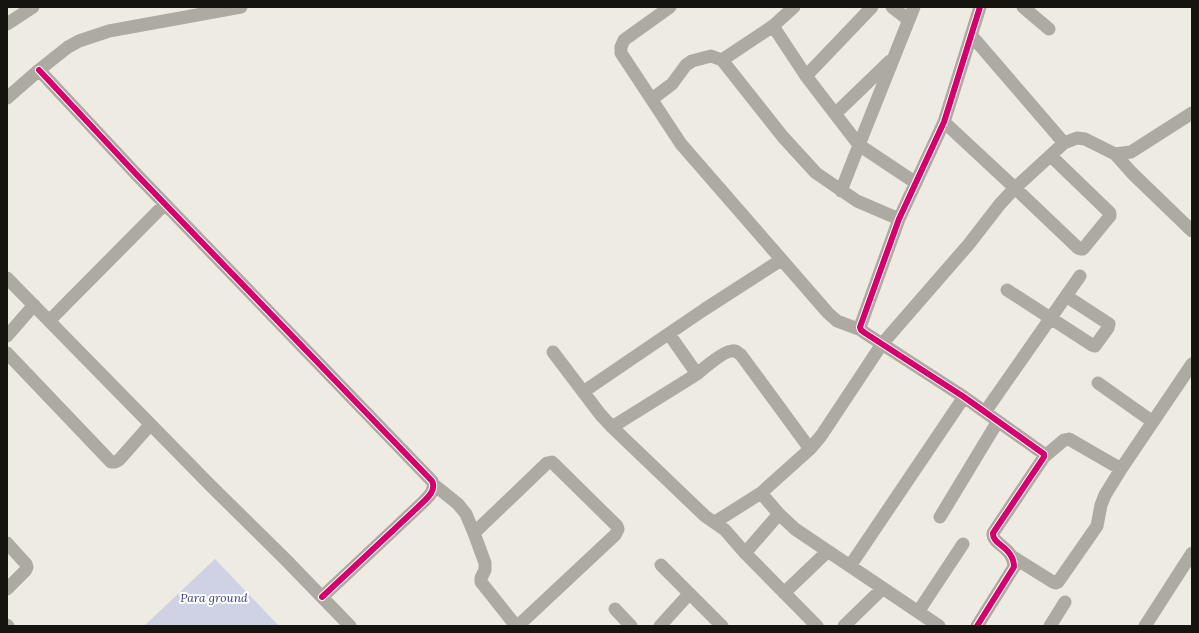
<svg xmlns="http://www.w3.org/2000/svg" width="1199" height="633" viewBox="0 0 1199 633" font-family="Lora,serif">
	<style>
		.green { fill: #cfd1e4 }
		.lines { fill: none; stroke-linecap: round; stroke-linejoin: round }
		.minor { stroke: #adaaa2; stroke-width: 13 }
		.cycleway-casing { stroke: #fff; stroke-width: 8 }
		.cycleway { stroke: #d6006c; stroke-width: 6 }
		.labels { text-anchor: middle; stroke-width: 4; stroke-linejoin: round; paint-order: stroke }
		.park-label { font-size: 12px; font-style: italic; fill: #3b3d7e; stroke: #fff }
	</style>
	<rect width="100%" height="100%" fill="#eeebe2"/>
	<!-- green -->
	<path class="green" d="M 215,559 L 279,626 L 144,626 Z"/>
	<g class="lines">
		<!-- minor -->
		<path class="minor" d="M 670,7 L 624,40 L 621,47 L 621,53 L 681,144 L 828,313 L 837,321 L 861,330
			M 794,7 L 773,26 L 722,60 L 783,137 L 816,173 L 857,201 L 899,219
			M 892,7 L 909,20
			M 1023,7 L 1049,29
			M 7,24 L 33,7
			M 773,26 L 806,76 L 859,145 L 916,183
			M 971,35 L 1064,143
			M 39,70 L 137,175 L 432,481 C 437,491 426,499 419,506 L 322,597
			M 806,76 L 872,7
			M 7,98 L 39,70 L 68,47 L 79,41 L 109,31 L 241,7
			M 652,99 L 672,84 L 686,65 L 692,61 L 711,56 L 722,60
			M 835,114 L 890,61
			M 944,122 L 1015,188 L 1078,248 L 1081,249 L 1083,249 L 1110,216 L 1110,213 L 1051,156
			M 1115,154 L 1132,173 L 1192,231
			M 841,191 L 859,145 L 914,7
			M 7,278 L 210,485 L 286,560 L 350,626
			M 1007,290 L 1092,345 L 1095,346 L 1108,328 L 1109,324 L 1066,296
			M 49,321 L 165,204
			M 7,336 L 34,305
			M 553,352 L 600,414 L 612,427 L 705,516 L 725,530 L 745,553 L 817,626
			M 7,353 L 111,462 L 115,462 L 119,460 L 150,425
			M 697,374 C 704,368 724,351 732,351 C 736,350 738,353 741,355 L 810,449
			M 1098,383 L 1153,422
			M 583,392 L 705,309 L 781,260
			M 985,412 L 1080,276
			M 612,427 L 697,374 L 669,334
			M 1045,456 L 1064,440 L 1069,439 L 1121,469
			M 433,484 L 458,504 L 466,514 L 474,533 L 485,563 L 485,570 L 481,578 L 481,582 L 512,621 C 516,624 518,625 522,622 L 615,535 L 618,529 L 617,526 L 554,464 L 552,462 L 547,463 L 474,533
			M 761,493 L 779,514 L 795,529 L 939,626
			M 940,517 L 998,421
			M 715,522 L 761,493 L 810,449 L 821,436 L 882,344 L 969,244 L 1000,204 L 1015,188 L 1064,143 L 1077,138 L 1085,139 L 1115,154 L 1131,152 L 1192,113
			M 7,543 L 26,564 L 27,567 L 25,571 L 7,589
			M 745,553 L 779,514
			M 1013,557 L 1053,582 L 1056,583 L 1058,582 L 1097,526 L 1101,505 L 1105,495 L 1121,469 L 1192,364
			M 661,565 L 722,626
			M 850,566 L 964,397
			M 784,593 L 828,551
			M 615,609 L 631,626
			M 918,612 L 963,544
			M 7,625 L 8,626
			M 660,626 L 689,594
			M 844,626 L 883,588
			M 977,626 L 1014,567 C 1014,547 992,545 993,533 L 1044,457 L 1044,454 L 964,397 L 865,333 L 861,330 L 860,327 L 899,219 L 944,122 L 980,7
			M 1050,626 L 1065,602
			M 1145,626 L 1192,553"/>
		<defs>
			<path id="cycleway" d="M 39,70 L 137,175 L 432,481 C 437,491 426,499 419,506 L 322,597
				M 977,626 L 1014,567 C 1014,547 992,545 993,533 L 1044,457 L 1044,454 L 964,397 L 865,333 L 861,330 L 860,327 L 899,219 L 944,122 L 980,7"/>
		</defs>
		<!-- cycleway casing -->
		<use href="#cycleway" class="cycleway-casing"/>
		<!-- cycleway -->
		<use href="#cycleway" class="cycleway"/>
	</g>
	<g class="labels">
		<!-- park labels -->
		<g class="park-label">
			<text x="214" y="602">Para ground</text>
		</g>
	</g>
	<!-- border -->
	<rect width="1199" height="633" fill="none" stroke="#15140e" stroke-width="16"/>
</svg>
